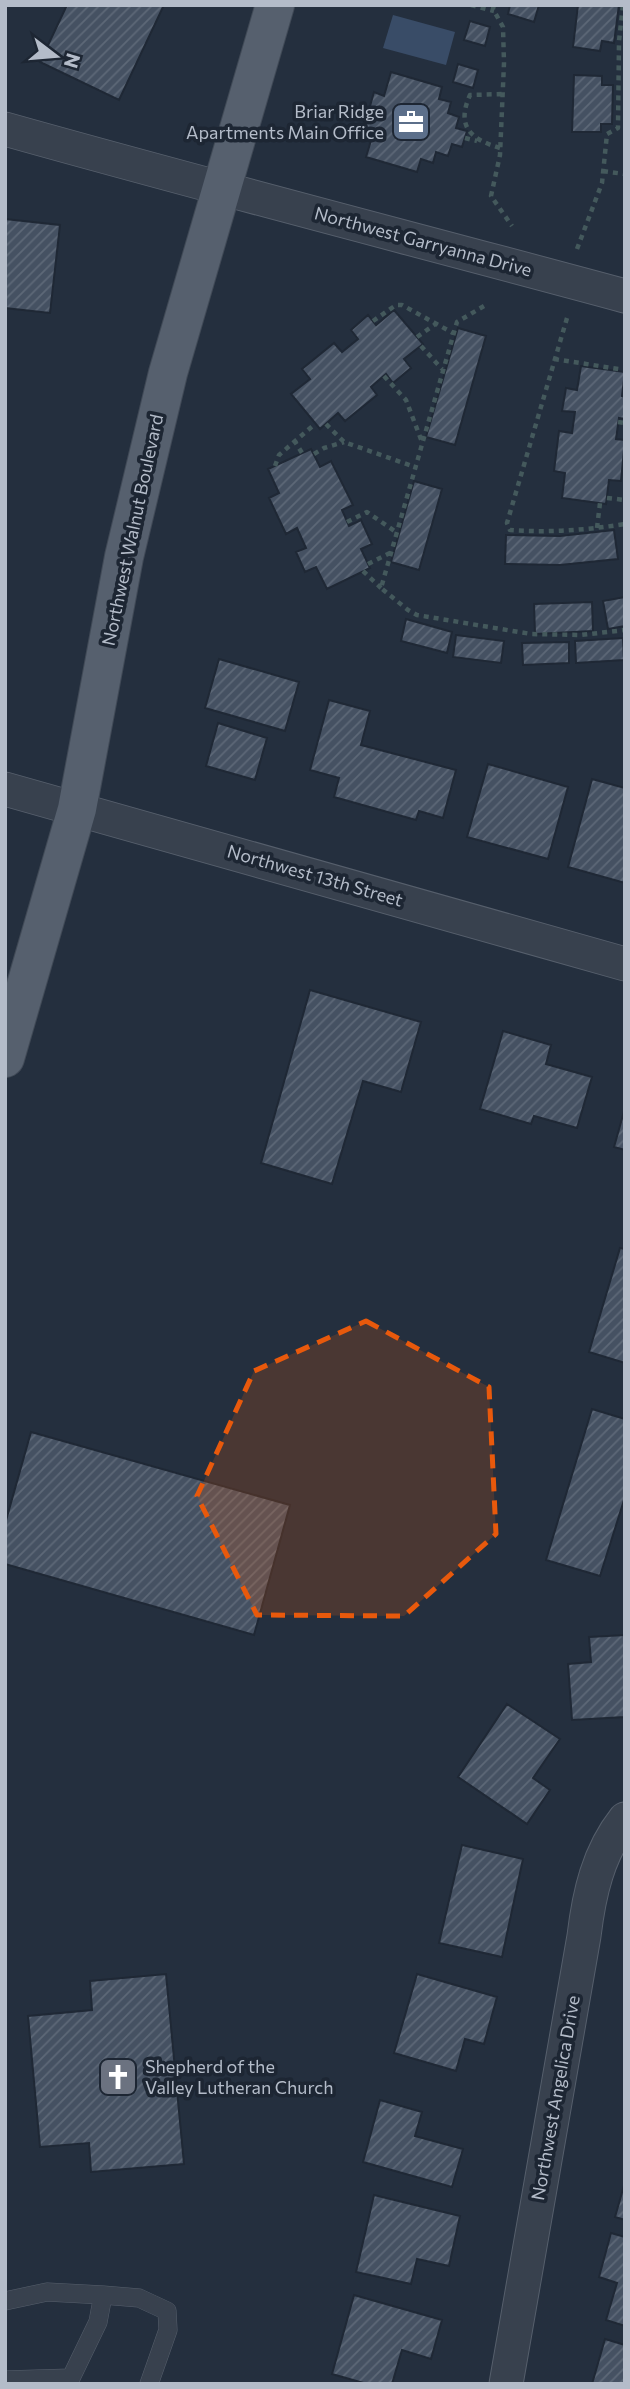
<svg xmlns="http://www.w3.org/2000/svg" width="630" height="2389" viewBox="0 0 630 2389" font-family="Commissioner,sans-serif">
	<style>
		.water { fill: #394c67 }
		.building { fill: url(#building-hatch); stroke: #1f2835; stroke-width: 2 }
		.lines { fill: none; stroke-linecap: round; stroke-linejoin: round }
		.service-casing { stroke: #565f6c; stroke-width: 19 }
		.minor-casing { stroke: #565f6c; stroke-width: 35 }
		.primary-casing { stroke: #414a57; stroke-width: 40 }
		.path { stroke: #44595c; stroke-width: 4.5; stroke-dasharray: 5 5; stroke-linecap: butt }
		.service { stroke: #38414e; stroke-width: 18 }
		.minor { stroke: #38414e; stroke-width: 33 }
		.primary { stroke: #56606e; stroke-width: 38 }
		.marked { fill: #e8590c; fill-opacity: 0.2; stroke: #e8590c; stroke-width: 5; stroke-dasharray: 14 9; stroke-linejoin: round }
		.labels { text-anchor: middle; stroke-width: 7; stroke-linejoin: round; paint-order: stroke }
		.poi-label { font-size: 18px; fill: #b4bcc9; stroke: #1d2633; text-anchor: end }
		.street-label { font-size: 18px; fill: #b4bcc9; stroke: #1d2633 }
	</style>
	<defs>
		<pattern id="building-hatch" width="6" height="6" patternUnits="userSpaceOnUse" patternTransform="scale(1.75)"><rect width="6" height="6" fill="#455162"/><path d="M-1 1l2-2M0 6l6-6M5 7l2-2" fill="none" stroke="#5d6877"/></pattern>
	</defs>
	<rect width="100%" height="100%" fill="#242f3e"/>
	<!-- water -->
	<path class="water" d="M 393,15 L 455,32 L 446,65 L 383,48 Z"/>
	<!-- building -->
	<path class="building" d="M 67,5 L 164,5 L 119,100 L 40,62 Z
		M 510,5 L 539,5 L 534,22 L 508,14 Z
		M 578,5 L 619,5 L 614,43 L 602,41 L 600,51 L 573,47 Z
		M 470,21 L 490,27 L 485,46 L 464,40 Z
		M 458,64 L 478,70 L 473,88 L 453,82 Z
		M 391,72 L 442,87 L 439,99 L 451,102 L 448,113 L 459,117 L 456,128 L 467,131 L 462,147 L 452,144 L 448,156 L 436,152 L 433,163 L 421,159 L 417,172 L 366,157 L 373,134 L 363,131 L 374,92 L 384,96 Z
		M 574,75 L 602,76 L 602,85 L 613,85 L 612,124 L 601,124 L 601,132 L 572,132 Z
		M 5,219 L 60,225 L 50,313 L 5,308 Z
		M 394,310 L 423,344 L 404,359 L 411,368 L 393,383 L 386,374 L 371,387 L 377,395 L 345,421 L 338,413 L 320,429 L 291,394 L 310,379 L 302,369 L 334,343 L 342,352 L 358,339 L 351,330 L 368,315 L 376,325 Z
		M 458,328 L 486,336 L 455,445 L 426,437 Z
		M 581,366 L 625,372 L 622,396 L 625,397 L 625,419 L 619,418 L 616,439 L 625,440 L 621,481 L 609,480 L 606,504 L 562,498 L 565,473 L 554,471 L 559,431 L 572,433 L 575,412 L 562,411 L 566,388 L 577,390 Z
		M 311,449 L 320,467 L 331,461 L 353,505 L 342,510 L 349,526 L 361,520 L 372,544 L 361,549 L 370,568 L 327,589 L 316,567 L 305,572 L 296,552 L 306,548 L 297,528 L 286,534 L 269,498 L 279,493 L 268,469 Z
		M 414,481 L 442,489 L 419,570 L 391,562 Z
		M 614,530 L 618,559 L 560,565 L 505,564 L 506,535 L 560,536 Z
		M 625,597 L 625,626 L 608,629 L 603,601 Z
		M 592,602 L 593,631 L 535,634 L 534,604 Z
		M 406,619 L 452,632 L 447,653 L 401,641 Z
		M 456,635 L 504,641 L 501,663 L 453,657 Z
		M 623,638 L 624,660 L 576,663 L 575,641 Z
		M 569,642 L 569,663 L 523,665 L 522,643 Z
		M 219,659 L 299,682 L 285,731 L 205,708 Z
		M 329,700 L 370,711 L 361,745 L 456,770 L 443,818 L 419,811 L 416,820 L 334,797 L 339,778 L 310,770 Z
		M 218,723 L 267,738 L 255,780 L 206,766 Z
		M 488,764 L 568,787 L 548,859 L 467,837 Z
		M 592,779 L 625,788 L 625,883 L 568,867 Z
		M 310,990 L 421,1022 L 401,1092 L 363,1081 L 332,1184 L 261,1163 Z
		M 503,1031 L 551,1045 L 546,1064 L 592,1077 L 577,1128 L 534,1116 L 531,1124 L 480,1109 Z
		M 625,1108 L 625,1150 L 614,1147 Z
		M 620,1248 L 625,1249 L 625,1363 L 589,1352 Z
		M 592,1409 L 625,1419 L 625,1497 L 600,1576 L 546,1560 Z
		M 31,1432 L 290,1505 L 254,1635 L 5,1564 L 5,1524 Z
		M 625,1635 L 625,1717 L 572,1720 L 568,1664 L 591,1662 L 589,1637 Z
		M 507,1704 L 560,1739 L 533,1778 L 550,1790 L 527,1824 L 458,1777 Z
		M 462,1845 L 523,1859 L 502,1957 L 439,1943 Z
		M 166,1974 L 184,2164 L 91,2172 L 89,2143 L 40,2147 L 28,2016 L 92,2010 L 90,1981 Z
		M 417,1974 L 497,1997 L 484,2044 L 465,2039 L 456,2071 L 394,2053 Z
		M 380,2100 L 422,2112 L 415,2136 L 463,2149 L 452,2187 L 363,2162 Z
		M 625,2182 L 625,2220 L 615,2217 Z
		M 374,2195 L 460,2216 L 449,2266 L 417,2259 L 411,2284 L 356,2272 Z
		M 611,2233 L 625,2237 L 625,2326 L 606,2320 L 617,2283 L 599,2277 Z
		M 354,2295 L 442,2320 L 431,2359 L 402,2350 L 392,2384 L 367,2384 L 332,2374 Z
		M 605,2339 L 625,2345 L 625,2384 L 592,2384 Z"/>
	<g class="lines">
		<defs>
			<path id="service" d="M 5,2301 L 47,2292 L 103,2295 L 139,2298 L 167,2311 L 168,2330 L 149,2384
				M 5,2380 L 71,2378
				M 68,2384 L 98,2322 L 103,2295"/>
			<path id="minor" d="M 5,129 C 211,187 418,240 625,296
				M 5,789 L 625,964
				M 506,2384 L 584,1936 C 589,1894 598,1853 625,1819"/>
			<path id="primary" d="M 5,1058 L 77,809 L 124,557 L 168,373 L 275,5"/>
		</defs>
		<!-- service casing -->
		<use href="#service" class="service-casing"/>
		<!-- minor casing -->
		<use href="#minor" class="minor-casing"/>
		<!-- primary casing -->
		<use href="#primary" class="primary-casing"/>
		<!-- path -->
		<path class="path" d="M 471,5 L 494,11
			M 494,5 L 493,9 L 503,27 L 504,63 L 500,155 L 491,196 L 512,226
			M 465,138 L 477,141
			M 500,148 C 470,139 456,126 470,95 L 503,94
			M 603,171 L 624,174
			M 577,249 L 602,183 L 607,134 L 618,128 L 619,41 L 623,5
			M 484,306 L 457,322 L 381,588 L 408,610 L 417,615 L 531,634 L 581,635 L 625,630
			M 567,318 L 507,523 L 510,530 C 549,533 586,530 625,524
			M 373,321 L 396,305 L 402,305 L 453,333
			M 417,337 L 437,323
			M 421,346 L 442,369
			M 554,359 L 625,370
			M 384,376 L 406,400 L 422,442
			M 618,422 L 625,423
			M 326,424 L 344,442 L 415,467
			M 294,440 L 302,453
			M 314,454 L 324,448 L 344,442
			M 275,466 L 279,455 L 315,424
			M 607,498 L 625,500
			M 347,522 L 367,512 L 396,532
			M 597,528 L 600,503
			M 368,564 L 390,553
			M 363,571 L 381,588"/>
		<!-- service -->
		<use href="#service" class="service"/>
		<!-- minor -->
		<use href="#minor" class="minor"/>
		<!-- primary -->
		<use href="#primary" class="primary"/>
	</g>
	<!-- marked area -->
	<path class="marked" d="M 366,1321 L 489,1387 L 496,1534 L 404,1616 L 257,1615 L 197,1496 L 254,1371 Z"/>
	<!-- icons -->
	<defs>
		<symbol id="office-square" viewBox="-11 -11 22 22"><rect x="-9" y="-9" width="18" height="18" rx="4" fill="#5c6f8a" stroke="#1d2633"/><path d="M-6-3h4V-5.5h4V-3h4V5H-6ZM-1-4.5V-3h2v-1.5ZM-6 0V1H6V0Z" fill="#fff"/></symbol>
		<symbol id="church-square" viewBox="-11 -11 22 22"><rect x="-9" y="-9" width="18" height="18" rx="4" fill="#6b7280" stroke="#1d2633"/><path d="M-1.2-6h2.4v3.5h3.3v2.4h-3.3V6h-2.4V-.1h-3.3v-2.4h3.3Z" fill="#fff"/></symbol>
	</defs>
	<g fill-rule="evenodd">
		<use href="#office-square" x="389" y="100" width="44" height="44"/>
		<use href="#church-square" x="96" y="2055" width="44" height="44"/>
	</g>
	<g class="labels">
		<!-- poi labels -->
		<g class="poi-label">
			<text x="384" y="118">Briar Ridge<tspan x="384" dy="21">Apartments Main Office</tspan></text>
			<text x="145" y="2073" text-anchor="start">Shepherd of the<tspan x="145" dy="21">Valley Lutheran Church</tspan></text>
		</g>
		<!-- street labels -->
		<g class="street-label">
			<text transform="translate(423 242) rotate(15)" y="6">Northwest Garryanna Drive</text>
			<text transform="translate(133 530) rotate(-78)" y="6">Northwest Walnut Boulevard</text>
			<text transform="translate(315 876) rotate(16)" y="6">Northwest 13th Street</text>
			<text transform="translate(556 2098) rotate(-80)" y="6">Northwest Angelica Drive</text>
		</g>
	</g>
	<!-- border -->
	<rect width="630" height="2389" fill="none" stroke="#b4bcc9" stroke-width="14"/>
	<!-- north arrow -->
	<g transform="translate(56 56) rotate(106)" stroke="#1d2633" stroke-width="5" paint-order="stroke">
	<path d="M0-5L12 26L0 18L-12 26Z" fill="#b4bcc9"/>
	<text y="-10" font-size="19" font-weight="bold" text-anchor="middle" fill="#b4bcc9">N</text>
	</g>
</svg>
